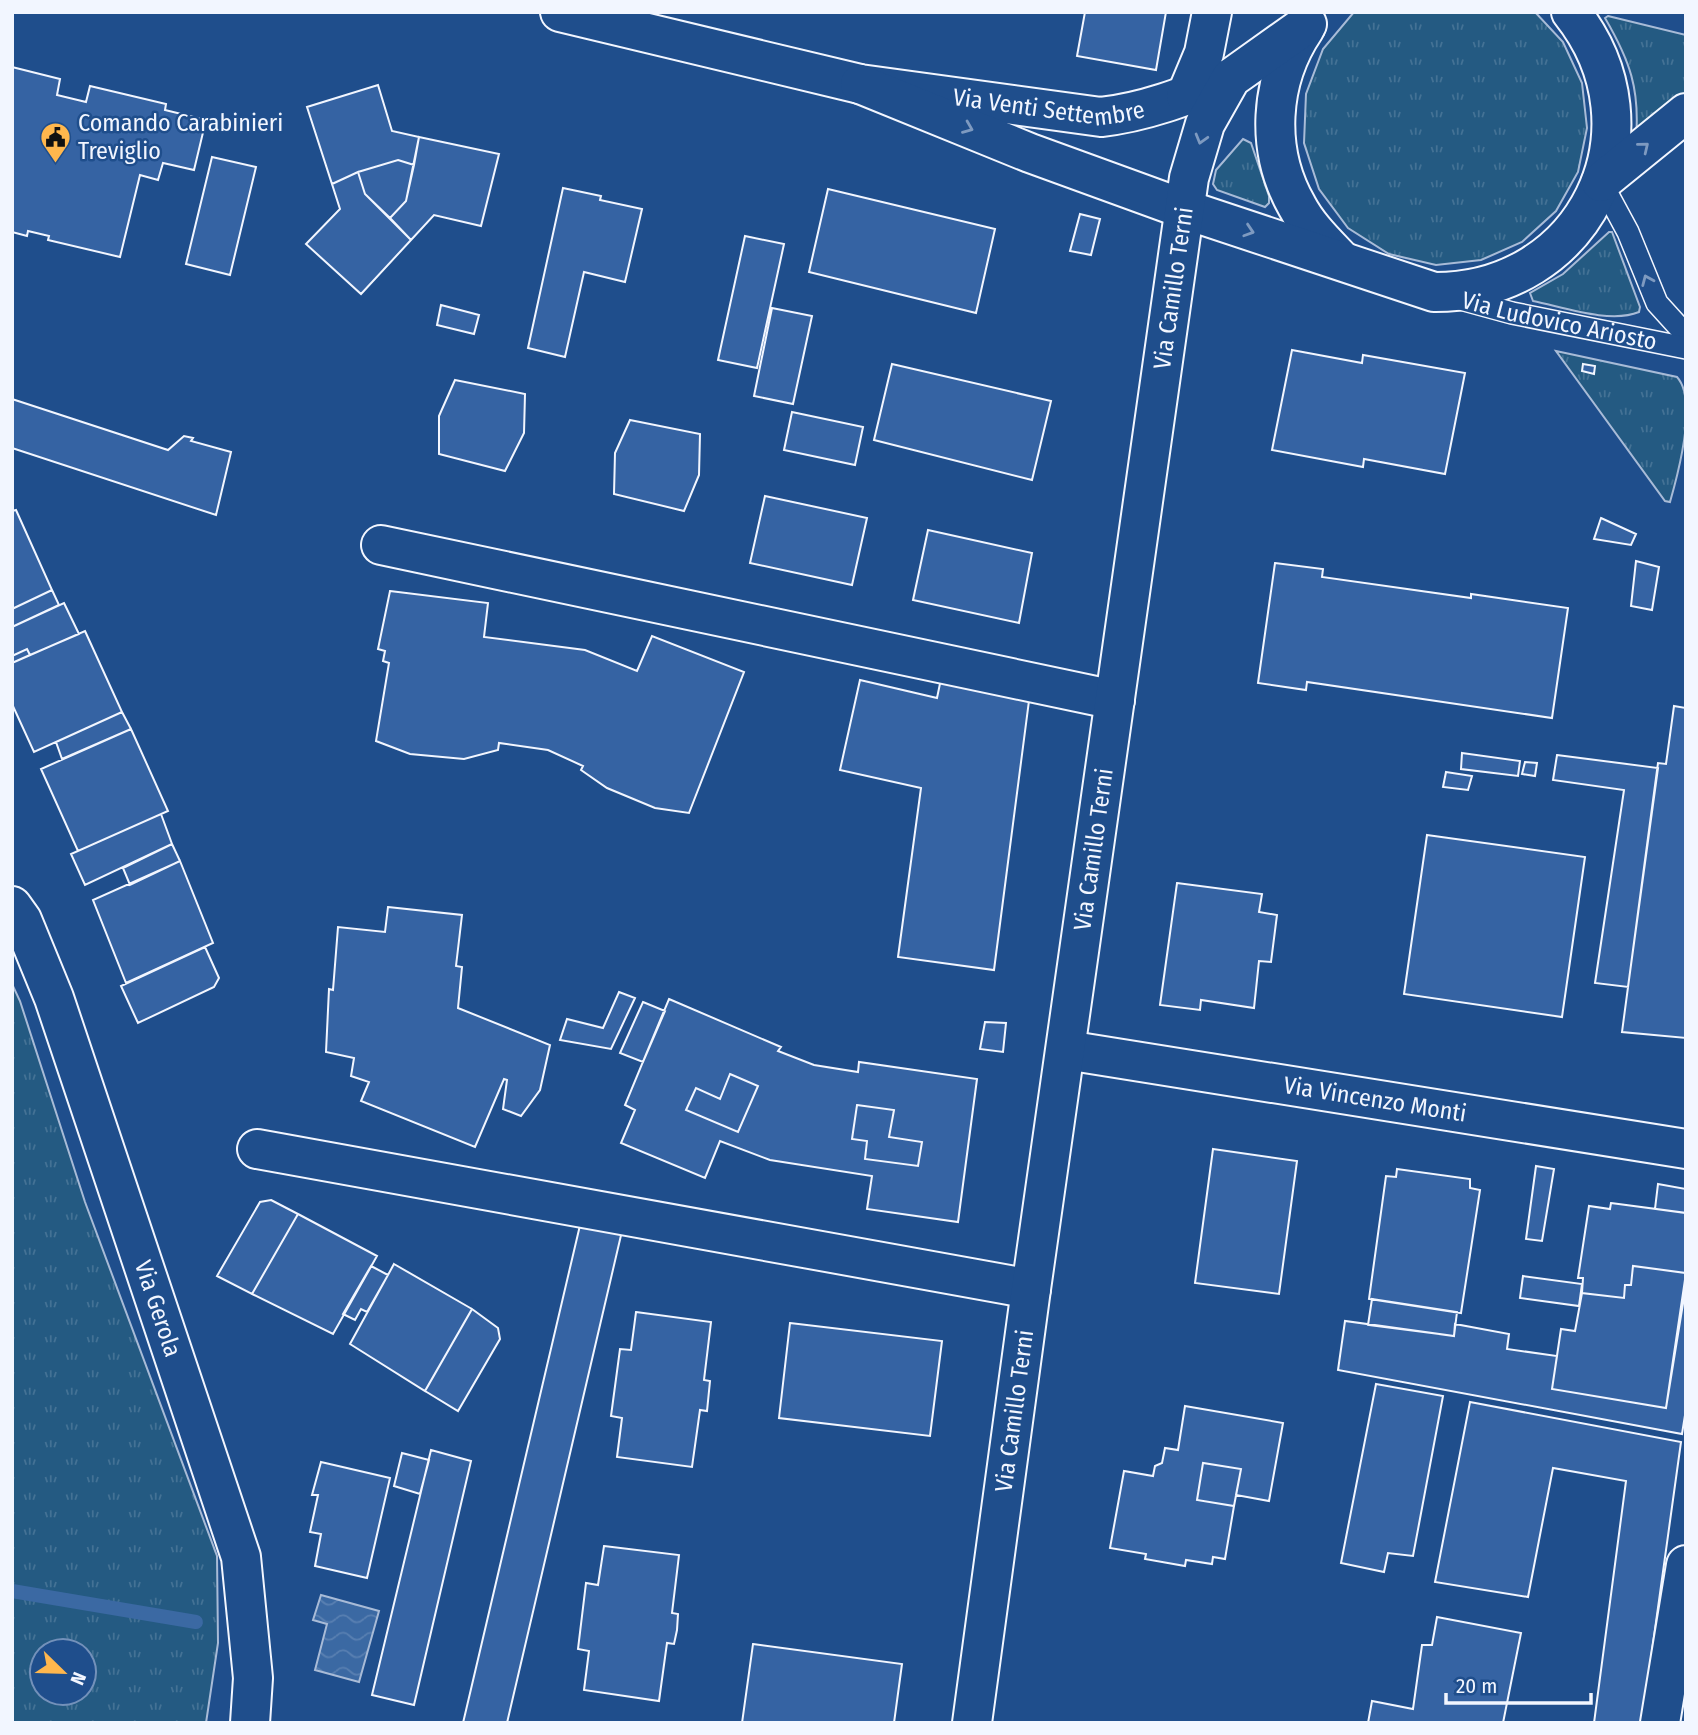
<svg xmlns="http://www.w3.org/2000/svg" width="1698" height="1735" viewBox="0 0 1698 1735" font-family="'Fira Sans Condensed',sans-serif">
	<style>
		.grass { fill: url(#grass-tufts); stroke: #a8bbd7; stroke-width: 2; fill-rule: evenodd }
		.water { fill: url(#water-waves); stroke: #a8bbd7; stroke-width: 2 }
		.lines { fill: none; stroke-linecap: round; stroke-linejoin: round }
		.stream { stroke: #3b69a3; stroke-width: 14 }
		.building { fill: #3563a3; stroke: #f2f6ff; stroke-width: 2 }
		.service-casing { stroke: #f2f6ff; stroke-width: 24 }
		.minor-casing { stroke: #f2f6ff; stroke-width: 42 }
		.tertiary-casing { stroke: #f2f6ff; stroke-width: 42 }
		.service { stroke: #1f4e8c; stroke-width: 21 }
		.minor { stroke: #1f4e8c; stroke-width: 38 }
		.tertiary { stroke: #1f4e8c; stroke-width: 38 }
		.oneway { stroke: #7e9ac0 }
		.labels { text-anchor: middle; stroke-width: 5; stroke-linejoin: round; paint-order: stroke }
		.street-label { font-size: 24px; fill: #f2f6ff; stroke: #1f4e8c }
		.poi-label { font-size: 24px; fill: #f2f6ff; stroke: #1f4e8c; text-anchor: start }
	</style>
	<defs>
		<pattern id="grass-tufts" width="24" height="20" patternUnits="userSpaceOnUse" patternTransform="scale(1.75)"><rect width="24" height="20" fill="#245a82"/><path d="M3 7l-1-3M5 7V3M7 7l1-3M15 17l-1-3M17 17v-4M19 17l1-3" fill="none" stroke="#447295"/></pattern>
		<pattern id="water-waves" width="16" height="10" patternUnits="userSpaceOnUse" patternTransform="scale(1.75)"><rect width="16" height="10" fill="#3b69a3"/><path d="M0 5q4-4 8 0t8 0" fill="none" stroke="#587fb1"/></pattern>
	</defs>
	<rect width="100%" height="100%" fill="#1f4e8c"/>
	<!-- grass -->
	<path class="grass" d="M 1354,12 L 1535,12 L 1563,42 L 1582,83 L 1587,128 L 1578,172 L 1556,211 L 1522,242 L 1481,260 L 1436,265 L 1389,254 L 1348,228 L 1319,189 L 1304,143 L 1306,94 L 1323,49 Z
		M 1608,16 L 1686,35 L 1686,101 L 1636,139 C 1640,89 1630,61 1605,18 Z
		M 1243,139 L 1251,143 L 1269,196 L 1269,203 L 1265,207 L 1217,190 L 1213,184 L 1216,170 Z
		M 1609,232 L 1612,232 L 1640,307 L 1639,312 C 1610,324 1563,307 1533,301 L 1530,293 L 1563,274 Z
		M 1556,351 L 1677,377 C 1698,400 1678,474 1670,502 L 1665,501 Z
		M 12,984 L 20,1001 L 85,1202 L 217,1556 L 218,1643 L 206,1723 L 12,1723 ZM 84,1651 L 84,1693 L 42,1693 L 42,1651 Z"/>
	<!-- water -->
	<path class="water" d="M 321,1595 L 379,1611 L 359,1682 L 315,1670 L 327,1624 L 313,1620 Z"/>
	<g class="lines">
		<!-- stream -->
		<path class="stream" d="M 12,1591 L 196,1622"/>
	</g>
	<!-- building -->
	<path class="building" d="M 1085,12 L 1166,12 L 1156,70 L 1077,56 Z
		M 12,67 L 60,79 L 57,95 L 86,102 L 90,86 L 166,104 L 165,110 L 206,120 L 194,170 L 163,163 L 158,180 L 140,175 L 120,257 L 48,240 L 49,236 L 28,231 L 27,236 L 12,232 Z
		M 378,85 L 392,131 L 419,137 L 414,165 L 398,160 L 358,172 L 332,184 L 307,107 Z
		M 419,137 L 499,154 L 481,226 L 434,215 L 411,240 L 390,218 L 406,201 Z
		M 212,157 L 256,167 L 230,275 L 186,264 Z
		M 398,160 L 414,165 L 406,201 L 390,218 L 365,194 L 358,172 Z
		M 358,172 L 365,194 L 411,240 L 361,294 L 306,244 L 340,209 L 332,184 Z
		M 563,188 L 601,196 L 600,200 L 642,209 L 625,282 L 584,272 L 565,357 L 528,348 Z
		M 828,189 L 995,229 L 976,313 L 809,272 Z
		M 1080,214 L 1100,219 L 1091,255 L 1070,251 Z
		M 745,236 L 784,244 L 757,368 L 718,360 Z
		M 441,305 L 479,315 L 474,334 L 437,325 Z
		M 772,308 L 812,316 L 793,404 L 754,396 Z
		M 1292,350 L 1362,363 L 1363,355 L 1465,373 L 1445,474 L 1364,459 L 1363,467 L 1272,450 Z
		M 892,364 L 1051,401 L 1032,480 L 874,440 Z
		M 1583,364 L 1595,366 L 1594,374 L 1582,371 Z
		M 455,380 L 525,394 L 524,433 L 505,471 L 439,454 L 439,416 Z
		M 12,399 L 168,450 L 184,436 L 193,438 L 191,441 L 231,452 L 216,515 L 12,448 Z
		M 792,412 L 863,427 L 855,465 L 784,450 Z
		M 630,420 L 700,434 L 699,475 L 684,511 L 614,494 L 615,453 Z
		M 765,496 L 867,518 L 852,585 L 750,563 Z
		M 16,510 L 52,590 L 12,609 L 12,511 Z
		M 1601,518 L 1636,534 L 1631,545 L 1594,539 Z
		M 928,530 L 1032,553 L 1019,623 L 913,600 Z
		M 1636,561 L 1659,567 L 1652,610 L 1631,606 Z
		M 1275,563 L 1323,569 L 1322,577 L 1471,598 L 1471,594 L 1568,608 L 1552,718 L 1307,682 L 1306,690 L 1258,683 Z
		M 52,590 L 59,605 L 12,627 L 12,609 Z
		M 390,591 L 488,603 L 484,637 L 585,650 L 637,671 L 652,636 L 744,672 L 689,813 L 655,808 L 607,788 L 581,770 L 583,766 L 548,750 L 499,743 L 498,750 L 464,759 L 410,754 L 376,741 L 389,663 L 383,661 L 385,651 L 378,649 Z
		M 64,603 L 79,634 L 30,655 L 27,649 L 12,656 L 12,627 Z
		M 85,631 L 122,712 L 34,752 L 12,704 L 12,663 Z
		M 27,649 L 30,655 L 12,663 L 12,656 Z
		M 942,674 L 1030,693 L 994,970 L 898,957 L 921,788 L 840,770 L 860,680 L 937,698 Z
		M 1674,706 L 1686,708 L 1686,1038 L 1622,1032 L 1658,763 L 1666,764 Z
		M 122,712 L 131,729 L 62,759 L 56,742 Z
		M 131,729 L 168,811 L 78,851 L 41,769 Z
		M 1462,753 L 1520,761 L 1518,776 L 1461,769 Z
		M 1557,755 L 1658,768 L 1628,987 L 1595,983 L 1624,790 L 1553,780 Z
		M 1525,762 L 1537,763 L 1535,776 L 1522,774 Z
		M 1446,772 L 1472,776 L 1468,790 L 1443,787 Z
		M 161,814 L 172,844 L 85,885 L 71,854 Z
		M 1427,835 L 1585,857 L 1562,1017 L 1404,994 Z
		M 172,844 L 180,861 L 130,885 L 123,868 Z
		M 180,861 L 213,943 L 126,983 L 93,900 Z
		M 1177,883 L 1262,894 L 1259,912 L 1277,915 L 1271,962 L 1259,961 L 1254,1008 L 1201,1000 L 1200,1010 L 1160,1005 Z
		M 388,907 L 462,915 L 456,966 L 462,967 L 458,1008 L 550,1045 L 540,1090 L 521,1116 L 503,1109 L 507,1080 L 504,1079 L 475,1147 L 361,1101 L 369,1082 L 351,1076 L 354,1058 L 326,1052 L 329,989 L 333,990 L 338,927 L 385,932 Z
		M 205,947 L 219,978 L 214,987 L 138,1023 L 121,986 Z
		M 619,992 L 635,998 L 611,1049 L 560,1040 L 567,1019 L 603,1028 Z
		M 669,999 L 781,1047 L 778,1051 L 814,1065 L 858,1072 L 859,1062 L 977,1079 L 958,1222 L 867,1209 L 872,1176 L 770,1160 L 720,1141 L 705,1178 L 621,1143 L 635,1110 L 625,1105 Z
		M 643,1002 L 665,1011 L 643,1062 L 620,1053 Z
		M 985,1022 L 1006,1023 L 1003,1052 L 980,1049 Z
		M 730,1074 L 758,1086 L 738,1132 L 686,1110 L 696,1088 L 720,1099 Z
		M 857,1105 L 894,1110 L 889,1137 L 922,1142 L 918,1166 L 865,1159 L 867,1141 L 852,1139 Z
		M 1213,1149 L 1297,1161 L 1279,1294 L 1195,1283 Z
		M 1536,1166 L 1554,1169 L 1542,1241 L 1526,1239 Z
		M 1397,1169 L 1470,1179 L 1470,1188 L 1480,1190 L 1461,1313 L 1369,1299 L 1386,1176 L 1396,1177 Z
		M 1658,1184 L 1686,1189 L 1686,1213 L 1655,1209 Z
		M 271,1200 L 298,1214 L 252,1294 L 217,1276 L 260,1202 Z
		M 1611,1203 L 1686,1213 L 1686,1273 L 1633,1266 L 1631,1285 L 1625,1285 L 1624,1298 L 1582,1293 L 1583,1278 L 1578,1278 L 1589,1206 L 1610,1209 Z
		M 298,1214 L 377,1256 L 333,1334 L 252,1294 Z
		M 581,1221 L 622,1231 L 507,1723 L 463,1723 Z
		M 394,1264 L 472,1309 L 425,1391 L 350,1344 Z
		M 371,1266 L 388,1275 L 367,1312 L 361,1309 L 355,1320 L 343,1314 Z
		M 1633,1266 L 1686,1273 L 1666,1408 L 1552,1389 L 1561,1329 L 1575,1331 L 1582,1293 L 1624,1298 L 1625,1285 L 1631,1285 Z
		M 1523,1276 L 1582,1284 L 1579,1306 L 1520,1298 Z
		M 1686,1285 L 1686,1409 L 1682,1434 L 1338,1370 L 1345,1321 L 1454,1336 L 1455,1324 L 1509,1334 L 1507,1349 L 1557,1356 L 1552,1389 L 1666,1408 Z
		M 1372,1299 L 1457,1312 L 1454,1336 L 1368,1325 Z
		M 472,1309 L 498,1328 L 500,1339 L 458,1411 L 425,1391 Z
		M 636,1312 L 711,1322 L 704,1380 L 710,1381 L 707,1411 L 700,1410 L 692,1467 L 617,1457 L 622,1418 L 611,1416 L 620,1349 L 631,1350 Z
		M 790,1323 L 942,1341 L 930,1436 L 779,1418 Z
		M 1376,1384 L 1443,1396 L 1413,1556 L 1388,1553 L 1384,1572 L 1341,1563 Z
		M 1470,1402 L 1681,1442 L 1642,1723 L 1594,1723 L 1626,1481 L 1553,1468 L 1528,1597 L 1435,1582 Z
		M 1185,1406 L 1283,1423 L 1269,1501 L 1236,1495 L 1241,1469 L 1203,1463 L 1197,1500 L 1234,1506 L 1225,1559 L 1213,1557 L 1212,1564 L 1186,1560 L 1185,1566 L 1145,1559 L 1146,1554 L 1110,1548 L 1124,1471 L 1153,1476 L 1155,1466 L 1162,1463 L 1165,1448 L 1178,1450 Z
		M 431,1450 L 471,1461 L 414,1705 L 372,1695 Z
		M 402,1453 L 429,1460 L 420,1494 L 394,1486 Z
		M 321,1462 L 390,1478 L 367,1578 L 315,1566 L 321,1534 L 310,1532 L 318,1495 L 312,1495 Z
		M 1203,1463 L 1241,1469 L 1234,1506 L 1197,1500 Z
		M 604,1546 L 679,1555 L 672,1613 L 678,1614 L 677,1630 L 674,1644 L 667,1643 L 659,1701 L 584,1690 L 589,1651 L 578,1649 L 586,1583 L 598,1585 Z
		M 1437,1617 L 1521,1633 L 1503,1723 L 1368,1723 L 1372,1701 L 1413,1709 L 1422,1645 L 1432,1645 Z
		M 753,1644 L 902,1664 L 894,1723 L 742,1723 Z"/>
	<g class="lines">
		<defs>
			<g id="service">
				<path d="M 1601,182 L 1628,232 L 1657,303 L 1686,335"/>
				<path id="s1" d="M 1457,298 L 1512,313 L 1686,348"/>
			</g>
			<g id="minor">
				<path d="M 381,545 L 1115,700"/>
				<path id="s2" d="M 12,906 L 22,920 L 54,998 L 241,1557 L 253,1678 L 250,1723"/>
				<path id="s3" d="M 1066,1050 L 1686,1149"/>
				<path d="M 257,1149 L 1031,1289"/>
				<path d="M 1660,1723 L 1686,1565"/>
			</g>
			<g id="tertiary">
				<path id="s4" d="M 560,12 L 860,84 L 1101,117 C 1147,112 1188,95 1231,78"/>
				<path d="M 1305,28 C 1269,81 1265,150 1297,206 C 1308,227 1325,243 1341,260"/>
				<path d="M 860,84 L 1030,153 L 1184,209 L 1434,292 C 1585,293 1665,130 1571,12"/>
				<path d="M 1186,96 L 1204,53 L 1212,12"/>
				<path d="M 1601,182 L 1686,113"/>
				<path id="s5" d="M 972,1723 L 1031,1289 L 1189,178 L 1205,124 L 1231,78 L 1307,24"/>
			</g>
		</defs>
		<!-- service casing -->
		<use href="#service" class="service-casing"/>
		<!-- minor casing -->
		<use href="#minor" class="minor-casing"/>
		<!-- tertiary casing -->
		<use href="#tertiary" class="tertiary-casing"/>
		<!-- service -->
		<use href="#service" class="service"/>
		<!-- minor -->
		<use href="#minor" class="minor"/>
		<!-- tertiary -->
		<use href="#tertiary" class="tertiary"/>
	</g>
	<!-- one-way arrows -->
	<defs><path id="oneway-chevron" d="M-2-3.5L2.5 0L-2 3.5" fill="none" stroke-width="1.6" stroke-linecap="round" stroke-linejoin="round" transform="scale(1.75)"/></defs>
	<g class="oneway">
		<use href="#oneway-chevron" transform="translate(968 128) rotate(22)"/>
		<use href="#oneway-chevron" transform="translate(1201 139) rotate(106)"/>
		<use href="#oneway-chevron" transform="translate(1644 147) rotate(-39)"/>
		<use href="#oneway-chevron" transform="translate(1249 231) rotate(18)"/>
		<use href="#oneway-chevron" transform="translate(1647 280) rotate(-113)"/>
	</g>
	<!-- icons -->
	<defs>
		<symbol id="civic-pin" viewBox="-11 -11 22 30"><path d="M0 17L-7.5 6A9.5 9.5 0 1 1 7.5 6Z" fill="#ffb74d" stroke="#1f4e8c"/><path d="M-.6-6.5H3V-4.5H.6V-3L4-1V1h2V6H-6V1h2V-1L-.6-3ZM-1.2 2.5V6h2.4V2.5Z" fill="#111"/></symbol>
	</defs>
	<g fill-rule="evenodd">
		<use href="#civic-pin" x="38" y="120" width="35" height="47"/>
	</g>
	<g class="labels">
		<!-- street labels -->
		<g class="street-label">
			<text dy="8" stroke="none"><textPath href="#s4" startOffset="499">Via Venti Settembre</textPath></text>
			<text dy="8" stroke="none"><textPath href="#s5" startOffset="1449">Via Camillo Terni</textPath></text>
			<text dy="8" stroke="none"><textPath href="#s1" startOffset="105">Via Ludovico Ariosto</textPath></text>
			<text dy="8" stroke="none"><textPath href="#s5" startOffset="882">Via Camillo Terni</textPath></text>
			<text dy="8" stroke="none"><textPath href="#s3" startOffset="313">Via Vincenzo Monti</textPath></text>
			<text dy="8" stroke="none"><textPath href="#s2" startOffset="429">Via Gerola</textPath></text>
			<text dy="8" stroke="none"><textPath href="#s5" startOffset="315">Via Camillo Terni</textPath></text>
		</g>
		<!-- poi labels -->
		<g class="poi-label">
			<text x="78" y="131">Comando Carabinieri<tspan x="78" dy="28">Treviglio</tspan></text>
		</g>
	</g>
	<!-- border -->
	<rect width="1698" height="1735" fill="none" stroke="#f2f6ff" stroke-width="28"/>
	<!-- north arrow -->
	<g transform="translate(63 1672) rotate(113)"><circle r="33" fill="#1f4e8c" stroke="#7391ba" stroke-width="2"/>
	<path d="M0-5L12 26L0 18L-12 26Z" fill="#ffb74d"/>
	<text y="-10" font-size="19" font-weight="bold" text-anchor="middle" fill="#f2f6ff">N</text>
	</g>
	<!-- scale -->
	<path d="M1446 1693v10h145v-10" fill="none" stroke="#f2f6ff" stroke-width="3.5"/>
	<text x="1456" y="1693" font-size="21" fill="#f2f6ff" stroke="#1f4e8c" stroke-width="5" paint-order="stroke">20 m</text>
</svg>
